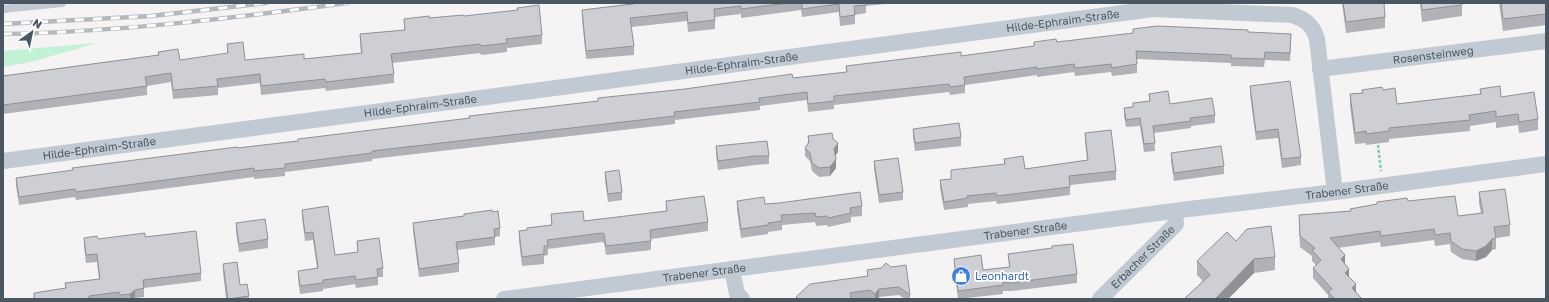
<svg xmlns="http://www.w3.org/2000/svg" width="1549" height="302" viewBox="0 0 1549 302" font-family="'Golos Text',sans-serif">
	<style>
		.green { fill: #c3f1d5 }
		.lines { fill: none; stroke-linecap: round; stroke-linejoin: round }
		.path { stroke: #7ad0a6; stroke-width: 2.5; stroke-dasharray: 3 2; stroke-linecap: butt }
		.lane { stroke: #c1cad2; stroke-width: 8 }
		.street { stroke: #c1cad2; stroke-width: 16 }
		.rail-casing { stroke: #b5b8bd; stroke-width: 4.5 }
		.rail { stroke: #fff; stroke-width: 3; stroke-dasharray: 9; stroke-linecap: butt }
		.wall { fill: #b0b2b7 }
		.shaded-wall { fill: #909195 }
		.building { fill: #cdcfd5; stroke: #909195 }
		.labels { text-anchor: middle; stroke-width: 3.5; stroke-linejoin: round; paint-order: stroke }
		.street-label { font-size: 11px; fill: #4a5661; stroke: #fff }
		.shop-label { font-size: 11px; fill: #366cbe; stroke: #fff; text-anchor: start }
	</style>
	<rect width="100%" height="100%" fill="#f5f3f3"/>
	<!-- green -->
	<path class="green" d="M 97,43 L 31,62 L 3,67 L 3,51 Z"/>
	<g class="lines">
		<!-- path -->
		<path class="path" d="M 1378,145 L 1381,171"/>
		<!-- lane -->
		<path class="lane" d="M 3,9 L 62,3"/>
		<!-- street -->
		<g class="street">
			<path id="s1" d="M 1320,69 L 1546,41"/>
			<path id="s2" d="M 3,161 L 1153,9 L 1292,15 C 1305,19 1313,25 1317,39 L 1335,192"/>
			<path d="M 732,269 L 737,294 L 742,299"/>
			<path id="s3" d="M 504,299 L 1189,209 L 1335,192 L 1546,164"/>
			<path id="s4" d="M 1100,299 L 1176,224 L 1175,211"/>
		</g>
		<defs>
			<path id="rail" d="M 3,24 L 151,16 L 266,3
				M 3,34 C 118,32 233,18 347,3"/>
		</defs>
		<!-- rail casing -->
		<use href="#rail" class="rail-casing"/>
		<!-- rail -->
		<use href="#rail" class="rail"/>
	</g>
	<!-- wall -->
	<path class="wall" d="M 640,3 L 894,3 L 866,6 L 866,13 L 855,15 L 855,24 L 840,26 L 839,12 L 802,17 L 801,10 L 741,18 L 741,14 L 715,17 L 715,29 L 688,32 L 687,21 L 631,27 L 634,46 L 634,55 L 586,59 L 582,19 L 582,10 Z
		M 1342,3 L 1384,3 L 1385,17 L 1385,28 L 1346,33 Z
		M 1420,3 L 1462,3 L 1462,16 L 1422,22 Z
		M 1499,3 L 1546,3 L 1546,25 L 1503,31 Z
		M 464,16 L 542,35 L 542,44 L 507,48 L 507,52 L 481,55 L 480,53 L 392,63 L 394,74 L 394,83 L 326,91 L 325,88 L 261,95 L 260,83 L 218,88 L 218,95 L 173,99 L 171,82 L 147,86 L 147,95 L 3,114 L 3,76 L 158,55 L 158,52 L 180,60 L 227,54 L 227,44 L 245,60 L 304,59 L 361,53 L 360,43 L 360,34 L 404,30 L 404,19 Z
		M 1248,32 L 1291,42 L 1290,61 L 1265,60 L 1264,67 L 1231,66 L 1231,63 L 1137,59 L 1137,73 L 1112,76 L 1111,72 L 1075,76 L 1074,72 L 1037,77 L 1037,75 L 965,85 L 965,93 L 950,95 L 949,92 L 834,105 L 834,109 L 808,112 L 807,100 L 760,106 L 760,110 L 675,120 L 675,124 L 372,159 L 372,161 L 285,172 L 285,176 L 254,179 L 254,177 L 76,200 L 75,197 L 19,205 L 16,186 L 16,178 L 298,141 L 469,118 L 793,78 L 846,72 L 846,66 L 961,56 L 1034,46 L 1034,42 L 1057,42 Z
		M 1250,86 L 1301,157 L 1301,165 L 1282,168 L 1278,138 L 1256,140 L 1250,94 Z
		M 1480,89 L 1501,97 L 1538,119 L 1538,130 L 1519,133 L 1518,125 L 1496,128 L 1496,122 L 1470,126 L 1470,131 L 1389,139 L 1389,142 L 1366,145 L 1366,143 L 1355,144 L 1350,106 L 1350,94 L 1383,90 L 1397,104 L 1480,94 Z
		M 1149,94 L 1170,104 L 1215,115 L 1215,123 L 1191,126 L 1191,128 L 1154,133 L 1155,151 L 1144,152 L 1140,126 L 1126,127 L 1124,116 L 1124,108 L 1133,107 L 1133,103 L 1149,101 Z
		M 913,129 L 961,137 L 961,146 L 915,151 L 913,137 Z
		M 1085,133 L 1116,171 L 1116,180 L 1070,185 L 1070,195 L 997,204 L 996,201 L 968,204 L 968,207 L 944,210 L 940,188 L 940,180 L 951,179 L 1004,164 L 1004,159 L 1025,169 L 1087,160 L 1085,141 Z
		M 808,136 L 833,139 L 838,152 L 835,156 L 836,168 L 830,176 L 819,177 L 812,171 L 810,161 L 805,156 L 805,148 L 808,143 Z
		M 716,146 L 769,156 L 769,164 L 755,165 L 718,170 L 716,155 Z
		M 1171,153 L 1224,166 L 1224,174 L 1174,181 L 1171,162 Z
		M 874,161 L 903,192 L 903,200 L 879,203 L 874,169 Z
		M 605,172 L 622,192 L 622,200 L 608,202 L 605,180 Z
		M 1479,192 L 1510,225 L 1510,236 L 1496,238 L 1496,249 L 1492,250 L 1486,257 L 1476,261 L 1462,259 L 1451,252 L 1450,244 L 1435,246 L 1434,240 L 1381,247 L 1380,242 L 1338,248 L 1345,264 L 1349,277 L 1356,292 L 1362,299 L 1328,299 L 1328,295 L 1313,278 L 1313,268 L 1316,265 L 1312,261 L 1312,256 L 1300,247 L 1299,226 L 1299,215 L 1350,211 L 1408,201 L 1458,216 L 1481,213 L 1479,203 Z
		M 666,201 L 708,222 L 708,231 L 651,239 L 651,250 L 606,255 L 604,243 L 602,242 L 548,249 L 548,255 L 544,256 L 544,264 L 522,266 L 519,241 L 519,231 L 527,230 L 527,228 L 551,225 L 551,214 L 584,221 L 666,211 Z
		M 737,201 L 765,204 L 862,206 L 862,216 L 851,217 L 851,222 L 828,227 L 827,225 L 816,226 L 815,222 L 782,225 L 782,230 L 768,232 L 768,234 L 741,238 L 737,210 Z
		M 302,210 L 335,255 L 357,252 L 357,241 L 383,268 L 383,277 L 378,277 L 378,285 L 356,288 L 355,284 L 323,289 L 323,291 L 300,294 L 298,279 L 298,271 L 317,268 L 313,240 L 305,241 L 302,218 Z
		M 492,212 L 500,228 L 500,236 L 495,237 L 495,245 L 457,250 L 459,263 L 459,272 L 419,277 L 413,231 L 413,223 Z
		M 236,223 L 268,239 L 268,248 L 239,252 L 236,232 Z
		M 145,237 L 201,273 L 201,281 L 144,288 L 144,297 L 135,298 L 133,299 L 34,299 L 34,293 L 65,288 L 65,283 L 99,279 L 97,262 L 86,263 L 84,246 L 84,238 L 98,239 Z
		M 1236,241 L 1275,257 L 1275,270 L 1254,273 L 1228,299 L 1184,299 L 1203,281 L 1197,275 L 1197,261 Z
		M 1008,254 L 1077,274 L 1077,283 L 1011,291 L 1003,291 L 1003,294 L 958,299 L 954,268 L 954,259 L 983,270 L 1009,267 Z
		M 223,264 L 240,285 L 249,296 L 249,299 L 226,299 L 223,272 Z
		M 891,267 L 910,295 L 910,299 L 905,299 L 899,295 L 879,297 L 878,299 L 871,299 L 870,298 L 865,299 L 796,299 L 796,297 L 867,276 L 867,270 Z"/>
	<!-- shaded-wall -->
	<path class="shaded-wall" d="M 838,143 L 838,152 L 834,158 L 834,149 Z
		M 836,159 L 836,168 L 830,176 L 830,167 Z
		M 1492,239 L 1492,250 L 1486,257 L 1476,261 L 1476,251 Z
		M 1345,255 L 1345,266 L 1341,259 Z
		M 1254,259 L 1254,273 L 1228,299 L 1215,299 Z
		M 1349,269 L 1349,280 L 1345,273 Z
		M 1356,284 L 1356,295 L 1352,288 Z
		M 879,289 L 879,297 L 878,299 L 875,299 L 875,294 Z
		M 135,290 L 135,298 L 133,299 L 130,299 L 130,294 Z"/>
	<!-- building -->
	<path class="building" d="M 641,3 L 788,3 L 741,9 L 741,6 L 714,9 L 715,20 L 688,23 L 687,12 L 630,18 L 634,46 L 586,51 L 582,10 Z
		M 802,3 L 865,3 L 866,5 L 854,6 L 855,15 L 840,17 L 839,4 L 802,9 Z
		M 1343,3 L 1384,3 L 1385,17 L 1346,22 Z
		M 1421,3 L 1462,3 L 1462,5 L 1422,10 Z
		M 1501,3 L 1546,3 L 1546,14 L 1503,19 Z
		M 539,5 L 542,35 L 506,39 L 507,43 L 481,46 L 480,44 L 391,54 L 394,74 L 326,82 L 325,79 L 261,86 L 260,74 L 217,79 L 218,86 L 173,90 L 171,73 L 145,77 L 147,86 L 3,105 L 3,76 L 159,55 L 158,52 L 178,49 L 180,60 L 228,53 L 227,44 L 243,42 L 245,60 L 304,54 L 304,59 L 362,53 L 360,34 L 405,30 L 404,19 L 429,16 L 429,18 L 463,15 L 464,16 L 518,10 L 517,8 Z
		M 1157,26 L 1248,30 L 1248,32 L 1291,34 L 1290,53 L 1265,52 L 1264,59 L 1231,58 L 1231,55 L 1136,51 L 1137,64 L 1112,68 L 1111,64 L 1075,68 L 1074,64 L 1037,69 L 1037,67 L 964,77 L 965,85 L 950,87 L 949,84 L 834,96 L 834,101 L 808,104 L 807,92 L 759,98 L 760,102 L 674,112 L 675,116 L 372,151 L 372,153 L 285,164 L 285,168 L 254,171 L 254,168 L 76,192 L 75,189 L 19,197 L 16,178 L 73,170 L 72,168 L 237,147 L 237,148 L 298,141 L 298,139 L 470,118 L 469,116 L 598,101 L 598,98 L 685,89 L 792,74 L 793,78 L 847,72 L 846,66 L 961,52 L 961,56 L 1034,46 L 1034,42 L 1056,39 L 1057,42 L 1133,33 L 1133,29 Z
		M 1290,81 L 1301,157 L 1282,159 L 1278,129 L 1256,132 L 1250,86 Z
		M 1500,86 L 1501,97 L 1534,92 L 1538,119 L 1519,122 L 1518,114 L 1496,117 L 1496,111 L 1469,115 L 1470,120 L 1389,128 L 1389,131 L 1366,134 L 1366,131 L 1355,133 L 1350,94 L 1363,93 L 1362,90 L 1382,87 L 1383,90 L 1395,88 L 1397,104 L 1481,94 L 1480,89 Z
		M 1168,91 L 1170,104 L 1212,98 L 1215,115 L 1190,118 L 1191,121 L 1153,126 L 1155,143 L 1144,144 L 1140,118 L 1126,120 L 1124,108 L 1133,107 L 1133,103 L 1150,101 L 1149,94 Z
		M 959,123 L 961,137 L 915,143 L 913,129 Z
		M 1111,130 L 1116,171 L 1069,176 L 1070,187 L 997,196 L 996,193 L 967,196 L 968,198 L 944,202 L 940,180 L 951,179 L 951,170 L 1005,164 L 1004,159 L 1023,156 L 1025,169 L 1088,160 L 1085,133 Z
		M 832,133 L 833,139 L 838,143 L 834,149 L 836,159 L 830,167 L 819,168 L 812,163 L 810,153 L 805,148 L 809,142 L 808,136 Z
		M 767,141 L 769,156 L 755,156 L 718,161 L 716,146 Z
		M 1221,146 L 1224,166 L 1174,173 L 1171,153 Z
		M 898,158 L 903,192 L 879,195 L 874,161 Z
		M 619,170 L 622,192 L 608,194 L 605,172 Z
		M 1505,189 L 1510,225 L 1494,227 L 1496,238 L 1492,239 L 1486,246 L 1476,251 L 1462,249 L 1451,241 L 1450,233 L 1435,235 L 1434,229 L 1381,236 L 1380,231 L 1330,238 L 1345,255 L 1341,259 L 1349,269 L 1345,273 L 1356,284 L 1352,288 L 1362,299 L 1335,299 L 1328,292 L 1332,289 L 1313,268 L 1321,260 L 1312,250 L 1315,248 L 1300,236 L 1299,215 L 1351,211 L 1350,209 L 1377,204 L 1377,202 L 1407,198 L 1408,201 L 1455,196 L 1458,216 L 1483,213 L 1479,192 Z
		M 860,192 L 862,206 L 850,208 L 851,213 L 828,218 L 827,216 L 816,217 L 815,213 L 781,215 L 782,221 L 768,223 L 768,225 L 741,229 L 737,201 L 764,197 L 765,204 L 779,203 Z
		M 704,196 L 708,222 L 650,230 L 651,241 L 606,246 L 604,234 L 602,233 L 547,240 L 548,246 L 544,246 L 544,254 L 522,257 L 519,231 L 527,230 L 527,228 L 552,225 L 551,214 L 583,211 L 584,221 L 667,211 L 666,201 Z
		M 328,206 L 335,255 L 358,252 L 357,241 L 379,238 L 383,268 L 377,269 L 378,277 L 356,280 L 355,276 L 323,280 L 323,283 L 300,286 L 298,271 L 318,268 L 313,232 L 305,233 L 302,210 Z
		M 492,210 L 492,212 L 498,211 L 500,228 L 494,229 L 495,237 L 456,242 L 459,263 L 419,269 L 413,223 L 464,216 L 464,214 Z
		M 265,219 L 268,239 L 239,244 L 236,223 Z
		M 1271,226 L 1275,257 L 1254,259 L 1215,299 L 1184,299 L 1210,275 L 1197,261 L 1227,232 L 1236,241 L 1247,229 Z
		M 196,231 L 201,273 L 143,280 L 144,288 L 135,290 L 130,294 L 120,295 L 119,292 L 89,296 L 89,299 L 34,299 L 34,293 L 66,288 L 65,283 L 100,279 L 97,254 L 86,255 L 84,238 L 97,236 L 98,239 L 145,233 L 145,237 Z
		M 1073,244 L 1077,274 L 1011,283 L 1003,282 L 1003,285 L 958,291 L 954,259 L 981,255 L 983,270 L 1010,267 L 1008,254 L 1052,248 L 1052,246 Z
		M 237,262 L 240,285 L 247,284 L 249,296 L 228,299 L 223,264 Z
		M 886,263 L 891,267 L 906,265 L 910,295 L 899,287 L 879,289 L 875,294 L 870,290 L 850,293 L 851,299 L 798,299 L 796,297 L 810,284 L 868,276 L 867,270 L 881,268 Z"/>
	<!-- icons -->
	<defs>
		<symbol id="shop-disc" viewBox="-11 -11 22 22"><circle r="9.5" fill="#3f7fe0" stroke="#fff"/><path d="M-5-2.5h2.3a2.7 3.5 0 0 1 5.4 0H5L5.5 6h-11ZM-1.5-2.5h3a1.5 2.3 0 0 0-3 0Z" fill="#fff"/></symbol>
	</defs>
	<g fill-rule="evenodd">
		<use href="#shop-disc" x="950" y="265" width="22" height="22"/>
	</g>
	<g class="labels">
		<!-- street labels -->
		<g class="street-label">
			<text dy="4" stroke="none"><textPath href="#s2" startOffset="1069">Hilde-Ephraim-Straße</textPath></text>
			<text dy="4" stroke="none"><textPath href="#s1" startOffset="114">Rosensteinweg</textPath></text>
			<text dy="4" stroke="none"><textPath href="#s2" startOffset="745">Hilde-Ephraim-Straße</textPath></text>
			<text dy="4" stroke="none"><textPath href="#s2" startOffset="421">Hilde-Ephraim-Straße</textPath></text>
			<text dy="4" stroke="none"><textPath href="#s2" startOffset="97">Hilde-Ephraim-Straße</textPath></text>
			<text dy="4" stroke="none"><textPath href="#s3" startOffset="850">Trabener Straße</textPath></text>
			<text dy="4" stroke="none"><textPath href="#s3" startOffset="526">Trabener Straße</textPath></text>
			<text dy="4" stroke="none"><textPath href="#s4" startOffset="60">Erbacher Straße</textPath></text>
			<text dy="4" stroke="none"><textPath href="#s3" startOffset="202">Trabener Straße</textPath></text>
		</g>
		<!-- shop labels -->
		<g class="shop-label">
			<text x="975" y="280">Leonhardt</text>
		</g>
	</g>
	<!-- border -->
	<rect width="1549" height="302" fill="none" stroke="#4a5661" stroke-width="8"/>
	<!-- north arrow -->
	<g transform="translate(32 32) rotate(33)" stroke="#ffffff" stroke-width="3" paint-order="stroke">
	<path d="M0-3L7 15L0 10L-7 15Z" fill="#4a5661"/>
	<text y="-6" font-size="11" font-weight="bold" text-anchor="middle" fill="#4a5661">N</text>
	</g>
</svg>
